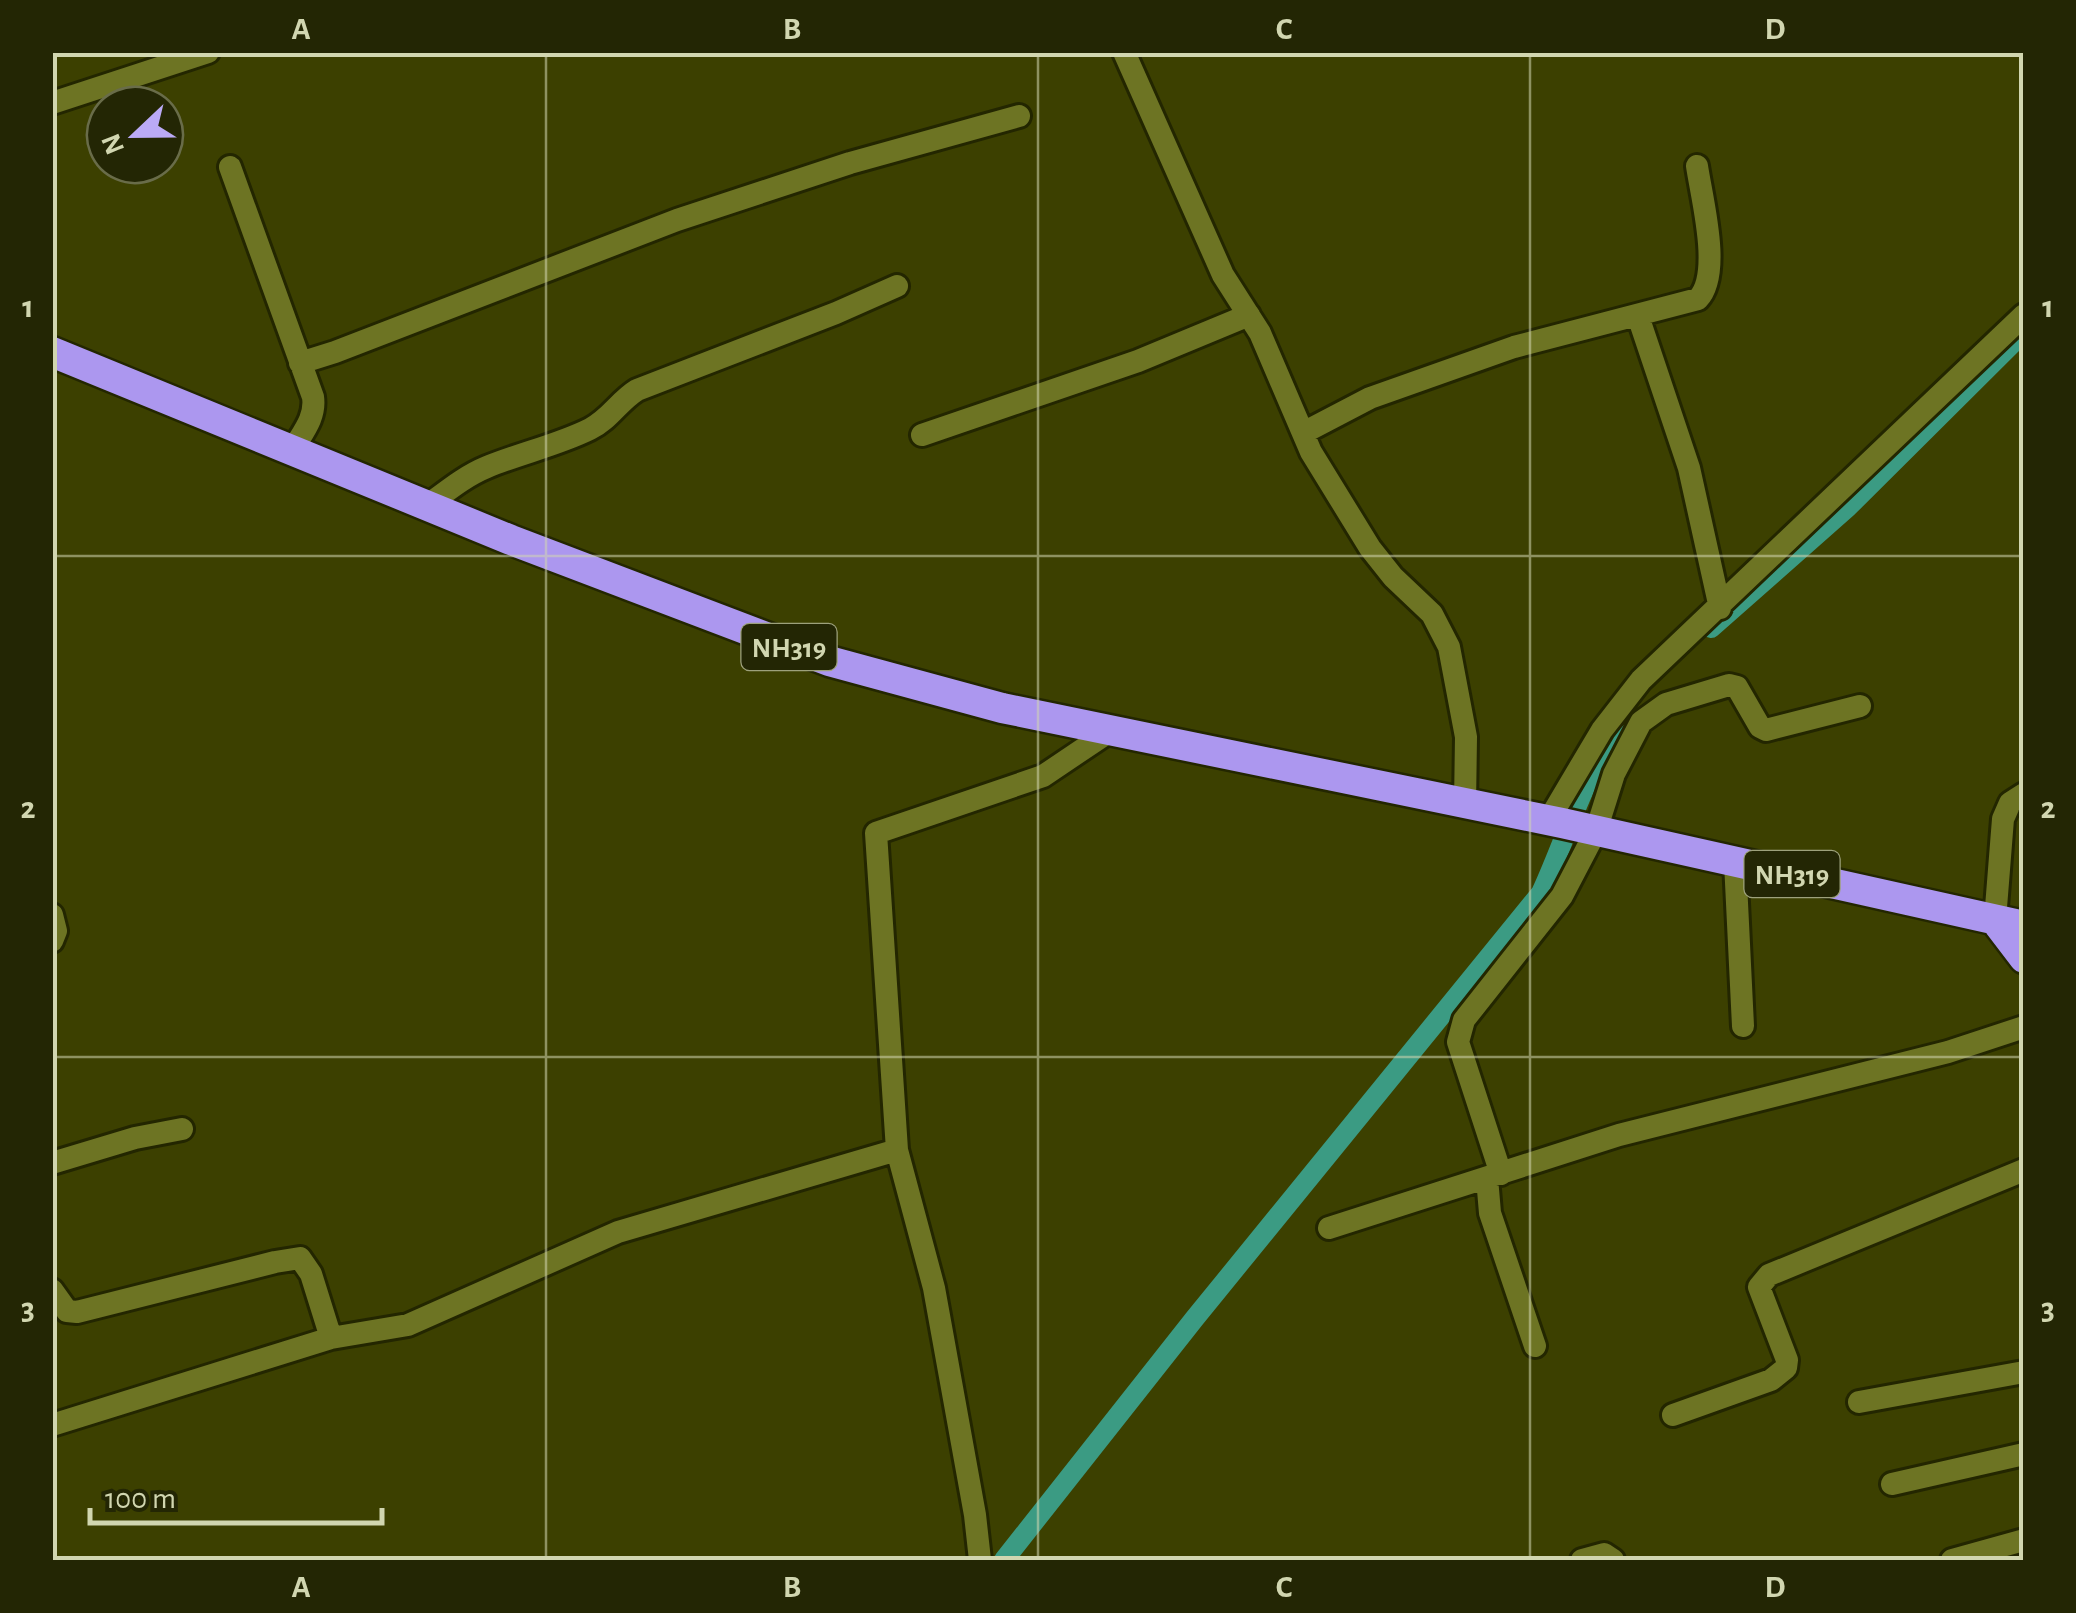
<svg xmlns="http://www.w3.org/2000/svg" width="2076" height="1613" viewBox="0 0 2076 1613" font-family="'Alegreya Sans',sans-serif">
	<style>
		.lines { fill: none; stroke-linecap: round; stroke-linejoin: round }
		.canal { stroke: #3b9b83; stroke-width: 20 }
		.minor-casing { stroke: #232600; stroke-width: 28 }
		.highway-casing { stroke: #232600; stroke-width: 35 }
		.minor { stroke: #6d7423; stroke-width: 22 }
		.highway { stroke: #ac97ef; stroke-width: 30 }
		.grid { fill: none; stroke: #d1d6b0; stroke-width: 2.5; stroke-opacity: 0.55 }
		.labels { text-anchor: middle; stroke-width: 10; stroke-linejoin: round; paint-order: stroke }
		.shield { fill: #232604; stroke: #9da17c; stroke-width: 2.5 }
		.shield-label { font-size: 28px; font-weight: bold; fill: #d1d6b0 }
		.neatline { fill: none; stroke: #d1d6b0; stroke-width: 4 }
		.grid-label { font-size: 32px; text-anchor: middle; font-weight: bold; fill: #d1d6b0 }
	</style>
	<rect width="100%" height="100%" fill="#3c4000"/>
	<g class="lines">
		<!-- canal -->
		<path class="canal" d="M 1711,628 L 1848,507 L 2024,332
			M 1004,1560 L 1195,1318 L 1541,893 C 1568,835 1584,772 1623,721"/>
		<defs>
			<path id="minor" d="M 1124,52 L 1223,275 L 1260,333 L 1311,452 L 1370,548 L 1393,577 L 1432,614 L 1449,647 L 1466,737 L 1465,805
				M 52,103 L 208,52
				M 230,167 L 313,397 C 316,417 303,432 293,449
				M 1638,316 L 1689,468 L 1720,608
				M 300,363 L 335,352 L 677,220 L 850,163 L 1019,116
				M 1303,433 L 1370,398 L 1514,347 L 1698,299 C 1722,274 1702,200 1697,166
				M 922,435 L 1138,361 L 1249,315
				M 428,505 C 447,491 465,476 487,467 C 521,453 558,445 590,429 C 610,419 619,401 637,390 L 836,313 L 897,286
				M 1548,821 L 1602,730 L 1641,680 L 2024,315
				M 1735,862 L 1743,1026
				M 52,915 L 56,931 L 52,941
				M 1995,920 L 2003,819 L 2010,803 L 2024,794
				M 52,1163 L 135,1138 L 182,1129
				M 1501,1174 L 1458,1042 L 1464,1020 L 1562,896 L 1596,831 L 1614,774 L 1641,722 L 1666,704 L 1729,685 L 1737,687 L 1760,727 L 1766,730 L 1860,706
				M 1487,1178 L 1490,1213 L 1535,1346
				M 1329,1228 L 1619,1135 L 1948,1052 L 2024,1027
				M 52,1290 L 67,1311 L 77,1312 L 275,1262 L 300,1258 L 311,1274 L 331,1338
				M 1859,1402 L 2024,1372
				M 1673,1415 L 1771,1380 L 1786,1368 L 1787,1360 L 1759,1287 L 1769,1275 L 2024,1170
				M 52,1425 L 331,1338 L 408,1325 L 618,1232 L 897,1150
				M 1892,1484 L 2024,1454
				M 980,1560 L 975,1515 L 934,1288 L 897,1150 L 876,833 L 1043,776 L 1110,731
				M 1582,1560 L 1604,1554 L 1613,1560
				M 1952,1560 L 2024,1540"/>
			<path id="highway" d="M 52,352 L 511,540 L 829,661 L 1002,708 L 1562,823 L 2024,926
				M 1995,920 L 2024,958"/>
		</defs>
		<!-- minor casing -->
		<use href="#minor" class="minor-casing"/>
		<!-- highway casing -->
		<use href="#highway" class="highway-casing"/>
		<!-- minor -->
		<use href="#minor" class="minor"/>
		<!-- highway -->
		<use href="#highway" class="highway"/>
	</g>
	<!-- grid -->
	<path class="grid" d="M 546,52 L 546,1560M 1038,52 L 1038,1560M 1530,52 L 1530,1560M 52,556 L 2024,556M 52,1057 L 2024,1057"/>
	<g class="labels">
		<!-- shield labels -->
		<g class="shield">
			<rect x="741.5" y="624" width="95" height="46" rx="8"/>
			<rect x="1744.5" y="851" width="95" height="46" rx="8"/>
		</g>
		<g class="shield-label">
			<text x="789" y="657">NH319</text>
			<text x="1792" y="884">NH319</text>
		</g>
	</g>
	<!-- border -->
	<rect width="2076" height="1613" fill="none" stroke="#232604" stroke-width="110"/>
	<!-- north arrow -->
	<g transform="translate(135 135) rotate(248)"><circle r="48" fill="#232604" stroke="#696c49" stroke-width="2.5"/>
	<path d="M0-8L18 38L0 25L-18 38Z" fill="#bbaaf6"/>
	<text y="-15" font-size="28" font-weight="bold" text-anchor="middle" fill="#d1d6b0">N</text>
	</g>
	<!-- scale -->
	<path d="M90 1508v15h292v-15" fill="none" stroke="#d1d6b0" stroke-width="5"/>
	<text x="105" y="1508" font-size="30" fill="#d1d6b0" stroke="#232604" stroke-width="8" paint-order="stroke">100 m</text>
	<rect x="55" y="55" width="1966" height="1503" class="neatline"/>
	<g class="grid-label">
		<text x="301" y="39">A</text>
		<text x="792" y="39">B</text>
		<text x="1284" y="39">C</text>
		<text x="1775" y="39">D</text>
		<text x="28" y="317">1</text>
		<text x="2048" y="317">1</text>
		<text x="28" y="818">2</text>
		<text x="2048" y="818">2</text>
		<text x="28" y="1319">3</text>
		<text x="2048" y="1319">3</text>
		<text x="301" y="1597">A</text>
		<text x="792" y="1597">B</text>
		<text x="1284" y="1597">C</text>
		<text x="1775" y="1597">D</text>
	</g>
</svg>
